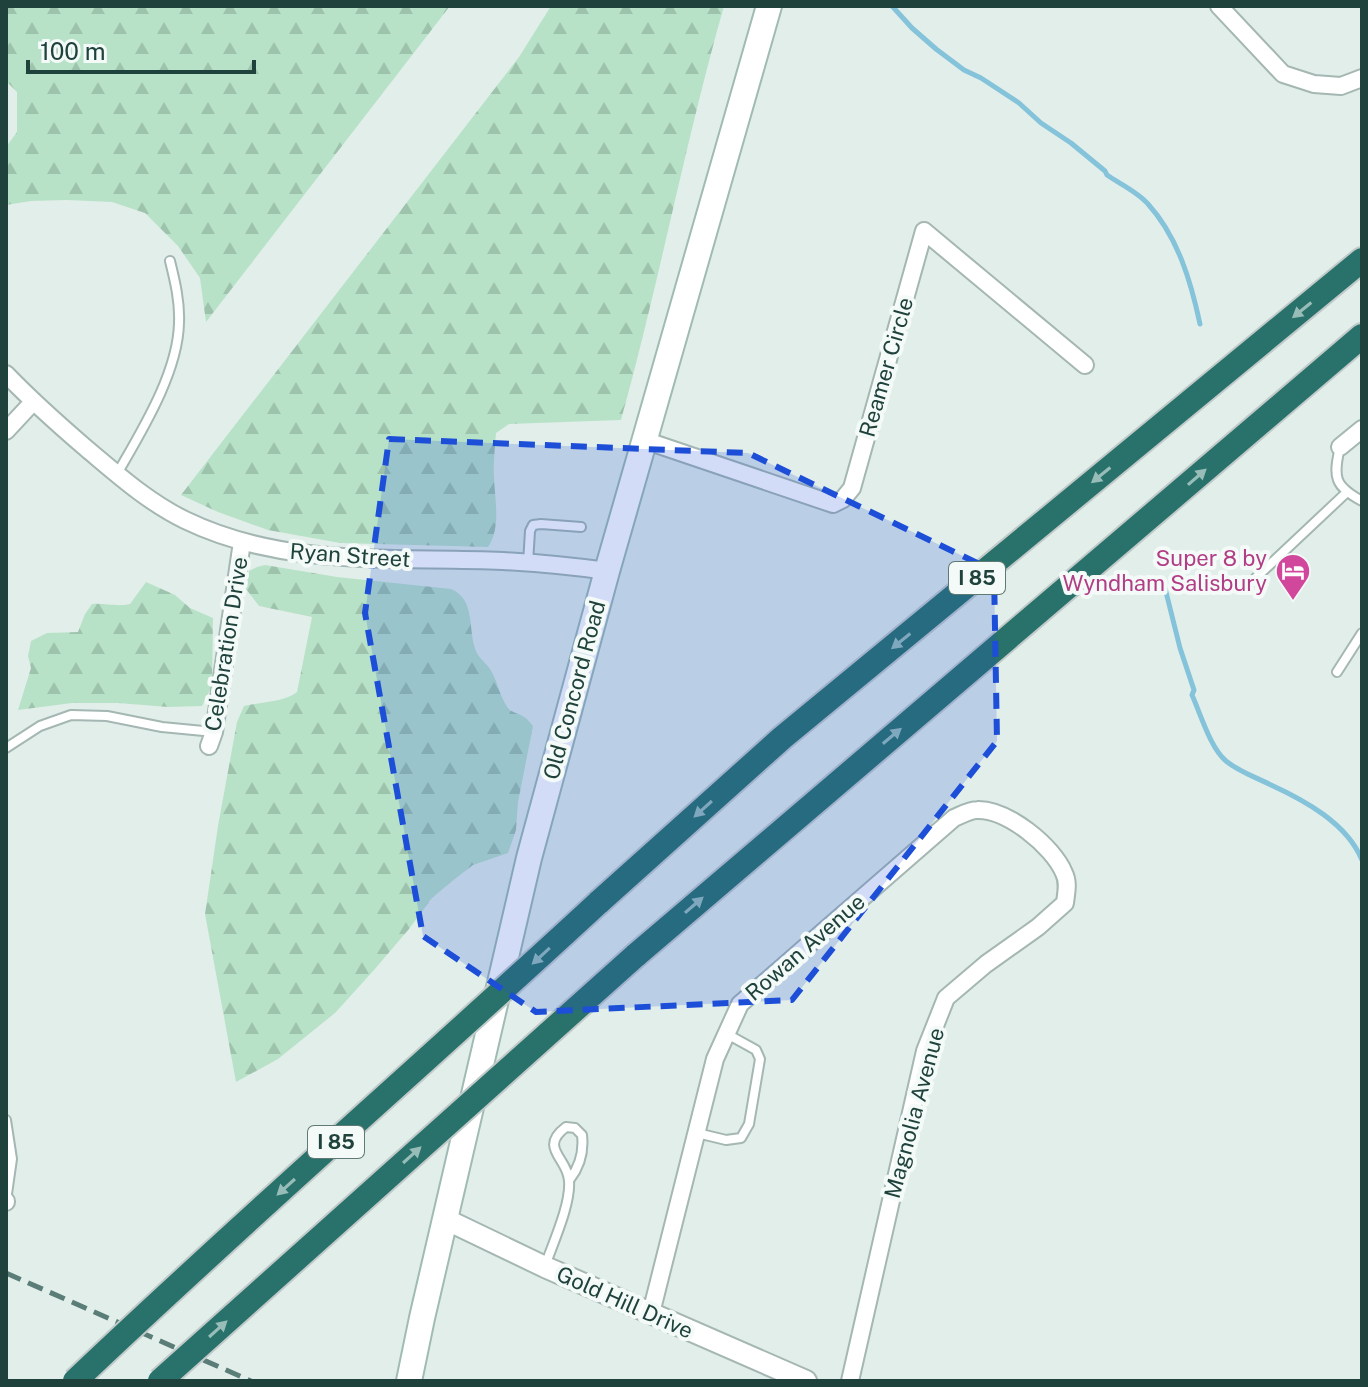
<svg xmlns="http://www.w3.org/2000/svg" width="1368" height="1387" viewBox="0 0 1368 1387" font-family="'Public Sans',sans-serif">
	<style>
		.forest { fill: url(#forest-firs) }
		.lines { fill: none; stroke-linecap: round; stroke-linejoin: round }
		.stream { stroke: #84c3da; stroke-width: 5 }
		.service-casing { stroke: #a4b7b2; stroke-width: 12 }
		.minor-casing { stroke: #a4b7b2; stroke-width: 20 }
		.tertiary-casing { stroke: #a4b7b2; stroke-width: 24 }
		.secondary-casing { stroke: #9fbbb4; stroke-width: 28 }
		.motorway-casing { stroke: #c1cac8; stroke-width: 28 }
		.service { stroke: #fff; stroke-width: 8 }
		.minor { stroke: #fff; stroke-width: 16 }
		.tertiary { stroke: #fff; stroke-width: 20 }
		.secondary { stroke: #fff; stroke-width: 24 }
		.motorway { stroke: #28726b; stroke-width: 24 }
		.rail { stroke: #5a7d78; stroke-width: 5; stroke-dasharray: 16 8; stroke-linecap: butt }
		.motorway-bridge-casing { stroke: #c1cac8; stroke-width: 28; stroke-linecap: butt }
		.motorway-bridge { stroke: #28726b; stroke-width: 24 }
		.oneway { fill: #98bdb8 }
		.marked { fill: #1d4ed8; fill-opacity: 0.2; stroke: #1d4ed8; stroke-width: 6; stroke-dasharray: 16 10; stroke-linejoin: round }
		.labels { text-anchor: middle; stroke-width: 8; stroke-linejoin: round; paint-order: stroke }
		.shield { fill: #f3faf7; stroke: #5f7974; stroke-width: 2 }
		.shield-label { font-size: 20px; font-weight: bold; fill: #20423c }
		.street-label { font-size: 22px; fill: #20423c; stroke: #f3faf7 }
		.hotel-label { font-size: 22px; fill: #b23c85; stroke: #f3faf7; text-anchor: end }
	</style>
	<defs>
		<pattern id="forest-firs" width="22" height="20" patternUnits="userSpaceOnUse" patternTransform="scale(2)"><rect width="22" height="20" fill="#b8e2c8"/><path d="M5 1l3.5 6h-7zM16 11l3.5 6h-7z" fill="#9ec3ad"/></pattern>
	</defs>
	<rect width="100%" height="100%" fill="#e2eeea"/>
	<!-- forest -->
	<path class="forest" d="M 6,6 L 450,6 L 206,322 L 200,278 L 178,246 L 145,213 L 112,202 L 67,200 L 31,201 L 6,205 L 6,147 L 17,132 L 17,92 L 6,81 Z
		M 551,6 L 724,6 C 685,143 659,283 621,420 L 509,424 L 496,433 C 495,448 493,463 494,478 C 495,500 501,528 488,547 L 340,543 L 268,530 L 218,512 L 181,495 L 519,57 Z
		M 265,565 L 337,577 L 451,589 C 478,600 466,634 478,655 C 481,660 487,664 490,669 C 498,681 499,696 508,708 C 512,713 519,713 524,717 C 528,719 530,723 533,726 L 518,802 L 516,830 L 508,853 L 473,865 L 451,882 L 431,899 L 409,929 L 374,970 L 335,1013 L 278,1059 L 236,1082 L 205,914 L 218,826 L 237,722 L 244,706 C 260,702 285,702 297,692 L 312,617 L 259,606 L 246,589 L 249,571 L 257,567 Z
		M 146,582 L 175,595 L 190,608 L 213,618 L 212,686 L 202,706 L 168,707 L 118,703 L 72,703 L 18,710 L 31,668 L 28,656 L 31,641 L 47,633 L 78,632 L 85,614 L 92,604 C 105,603 118,607 130,604 Z"/>
	<g class="lines">
		<!-- stream -->
		<path class="stream" d="M 892,6 L 912,28 L 936,49 L 964,70 L 981,78 L 1019,103 L 1041,123 L 1071,143 L 1105,171 L 1107,175 C 1120,184 1138,192 1148,204 C 1178,237 1191,282 1200,324
			M 1163,580 L 1180,648 L 1194,690 L 1192,695 C 1201,715 1210,747 1226,761 C 1238,771 1255,777 1269,784 C 1304,800 1347,823 1362,860"/>
		<defs>
			<path id="service" d="M 1340,447 C 1333,477 1334,486 1362,501
				M 117,474 C 141,432 178,373 179,323 C 180,302 175,281 170,261
				M 528,563 L 530,531 L 533,525 L 541,524 L 581,527
				M 1246,587 L 1346,493
				M 1337,672 L 1362,633
				M 6,748 L 40,726 L 71,715 L 107,716 L 162,727 L 214,732
				M 6,1120 L 12,1159 L 6,1201
				M 697,1133 L 726,1140 L 741,1138 L 749,1124 L 760,1059 L 756,1050 L 727,1034
				M 545,1266 C 553,1243 571,1204 569,1181 C 568,1158 538,1148 566,1127 L 575,1128 L 582,1135 C 584,1152 580,1166 570,1179"/>
			<path id="minor" d="M 1219,6 L 1283,74 L 1314,84 L 1341,86 L 1362,78
				M 6,374 C 32,401 59,425 87,449 C 118,475 148,502 185,520 C 286,569 396,556 503,561 C 538,563 572,566 607,571
				M 6,431 L 33,402
				M 644,440 L 833,504 L 843,499 L 852,488 L 924,231 L 1085,365
				M 1340,447 L 1362,429
				M 209,746 L 214,732 L 242,542
				M 6,1202 L 6,1201
				M 651,1313 L 715,1059 L 740,1004 L 954,818 C 961,815 970,810 977,810 C 1007,809 1053,846 1064,873 C 1069,883 1066,893 1065,903 L 1038,927 L 986,964 L 946,998 L 925,1051 L 850,1381"/>
			<path id="tertiary" d="M 445,1219 L 545,1267 L 806,1381"/>
			<path id="secondary" d="M 409,1381 L 422,1318 L 529,858 L 607,571 L 769,6"/>
			<path id="motorway" d="M 598,903 L 782,738 L 1362,260
				M 635,956 L 1362,336"/>
		</defs>
		<!-- service casing -->
		<use href="#service" class="service-casing"/>
		<!-- minor casing -->
		<use href="#minor" class="minor-casing"/>
		<!-- tertiary casing -->
		<use href="#tertiary" class="tertiary-casing"/>
		<!-- secondary casing -->
		<use href="#secondary" class="secondary-casing"/>
		<!-- motorway casing -->
		<use href="#motorway" class="motorway-casing"/>
		<!-- service -->
		<use href="#service" class="service"/>
		<!-- minor -->
		<use href="#minor" class="minor"/>
		<!-- tertiary -->
		<use href="#tertiary" class="tertiary"/>
		<!-- secondary -->
		<use href="#secondary" class="secondary"/>
		<!-- motorway -->
		<use href="#motorway" class="motorway"/>
		<!-- rail -->
		<path class="rail" d="M 6,1273 L 251,1381"/>
		<defs>
			<path id="motorway-bridge" d="M 75,1381 C 246,1218 425,1063 598,903
				M 160,1381 L 635,956"/>
		</defs>
		<!-- motorway-bridge casing -->
		<use href="#motorway-bridge" class="motorway-bridge-casing"/>
		<!-- motorway-bridge -->
		<use href="#motorway-bridge" class="motorway-bridge"/>
	</g>
	<!-- one-way arrows -->
	<defs><path id="oneway-solid" d="M-6-.8H1V-3.2L6.5 0L1 3.2V.8H-6Z" transform="scale(2)"/></defs>
	<g class="oneway">
		<use href="#oneway-solid" transform="translate(1302 310) rotate(141)"/>
		<use href="#oneway-solid" transform="translate(1101 475) rotate(141)"/>
		<use href="#oneway-solid" transform="translate(1197 477) rotate(-41)"/>
		<use href="#oneway-solid" transform="translate(901 641) rotate(141)"/>
		<use href="#oneway-solid" transform="translate(892 736) rotate(-40)"/>
		<use href="#oneway-solid" transform="translate(703 809) rotate(138)"/>
		<use href="#oneway-solid" transform="translate(694 905) rotate(-41)"/>
		<use href="#oneway-solid" transform="translate(541 956) rotate(137)"/>
		<use href="#oneway-solid" transform="translate(412 1155) rotate(-42)"/>
		<use href="#oneway-solid" transform="translate(286 1187) rotate(138)"/>
		<use href="#oneway-solid" transform="translate(218 1329) rotate(-42)"/>
	</g>
	<!-- marked area -->
	<path class="marked" d="M 389,439 L 748,453 L 994,571 L 997,741 L 792,1000 L 536,1012 L 423,936 L 365,613 Z"/>
	<!-- icons -->
	<defs>
		<symbol id="hotel-pin" viewBox="-11 -11 22 30"><path d="M0 17L-7.5 6A9.5 9.5 0 1 1 7.5 6Z" fill="#d1479c" stroke="#f3faf7"/><path d="M-6-4.5h1.5V1H6V5H4.5V3h-9V5H-6ZM-4 0a1.8 1.8 0 1 1 3.6 0ZM.5 0V-2.5h3Q6-2.5 6 0Z" fill="#fff"/></symbol>
	</defs>
	<g fill-rule="evenodd">
		<use href="#hotel-pin" x="1273" y="551" width="40" height="54"/>
	</g>
	<g class="labels">
		<!-- shield labels -->
		<g class="shield">
			<rect x="949" y="562" width="56" height="32" rx="6"/>
			<rect x="308" y="1126" width="56" height="32" rx="6"/>
		</g>
		<g class="shield-label">
			<text x="977" y="585">I 85</text>
			<text x="336" y="1149">I 85</text>
		</g>
		<!-- street labels -->
		<g class="street-label">
			<text transform="translate(886 367) rotate(-74)" y="8">Reamer Circle</text>
			<text transform="translate(350 555) rotate(4)" y="8">Ryan Street</text>
			<text transform="translate(226 644) rotate(-81)" y="8">Celebration Drive</text>
			<text transform="translate(574 690) rotate(-75)" y="8">Old Concord Road</text>
			<text transform="translate(805 947) rotate(-41)" y="8">Rowan Avenue</text>
			<text transform="translate(914 1113) rotate(-75)" y="8">Magnolia Avenue</text>
			<text transform="translate(625 1302) rotate(24)" y="8">Gold Hill Drive</text>
		</g>
		<!-- hotel labels -->
		<g class="hotel-label">
			<text x="1267" y="566">Super 8 by<tspan x="1267" dy="25">Wyndham Salisbury</tspan></text>
		</g>
	</g>
	<!-- border -->
	<rect width="1368" height="1387" fill="none" stroke="#20423c" stroke-width="16"/>
	<!-- scale -->
	<path d="M28 60v12h226v-12" fill="none" stroke="#20423c" stroke-width="4"/>
	<text x="40" y="60" font-size="24" fill="#20423c" stroke="#f3faf7" stroke-width="6" paint-order="stroke">100 m</text>
</svg>
